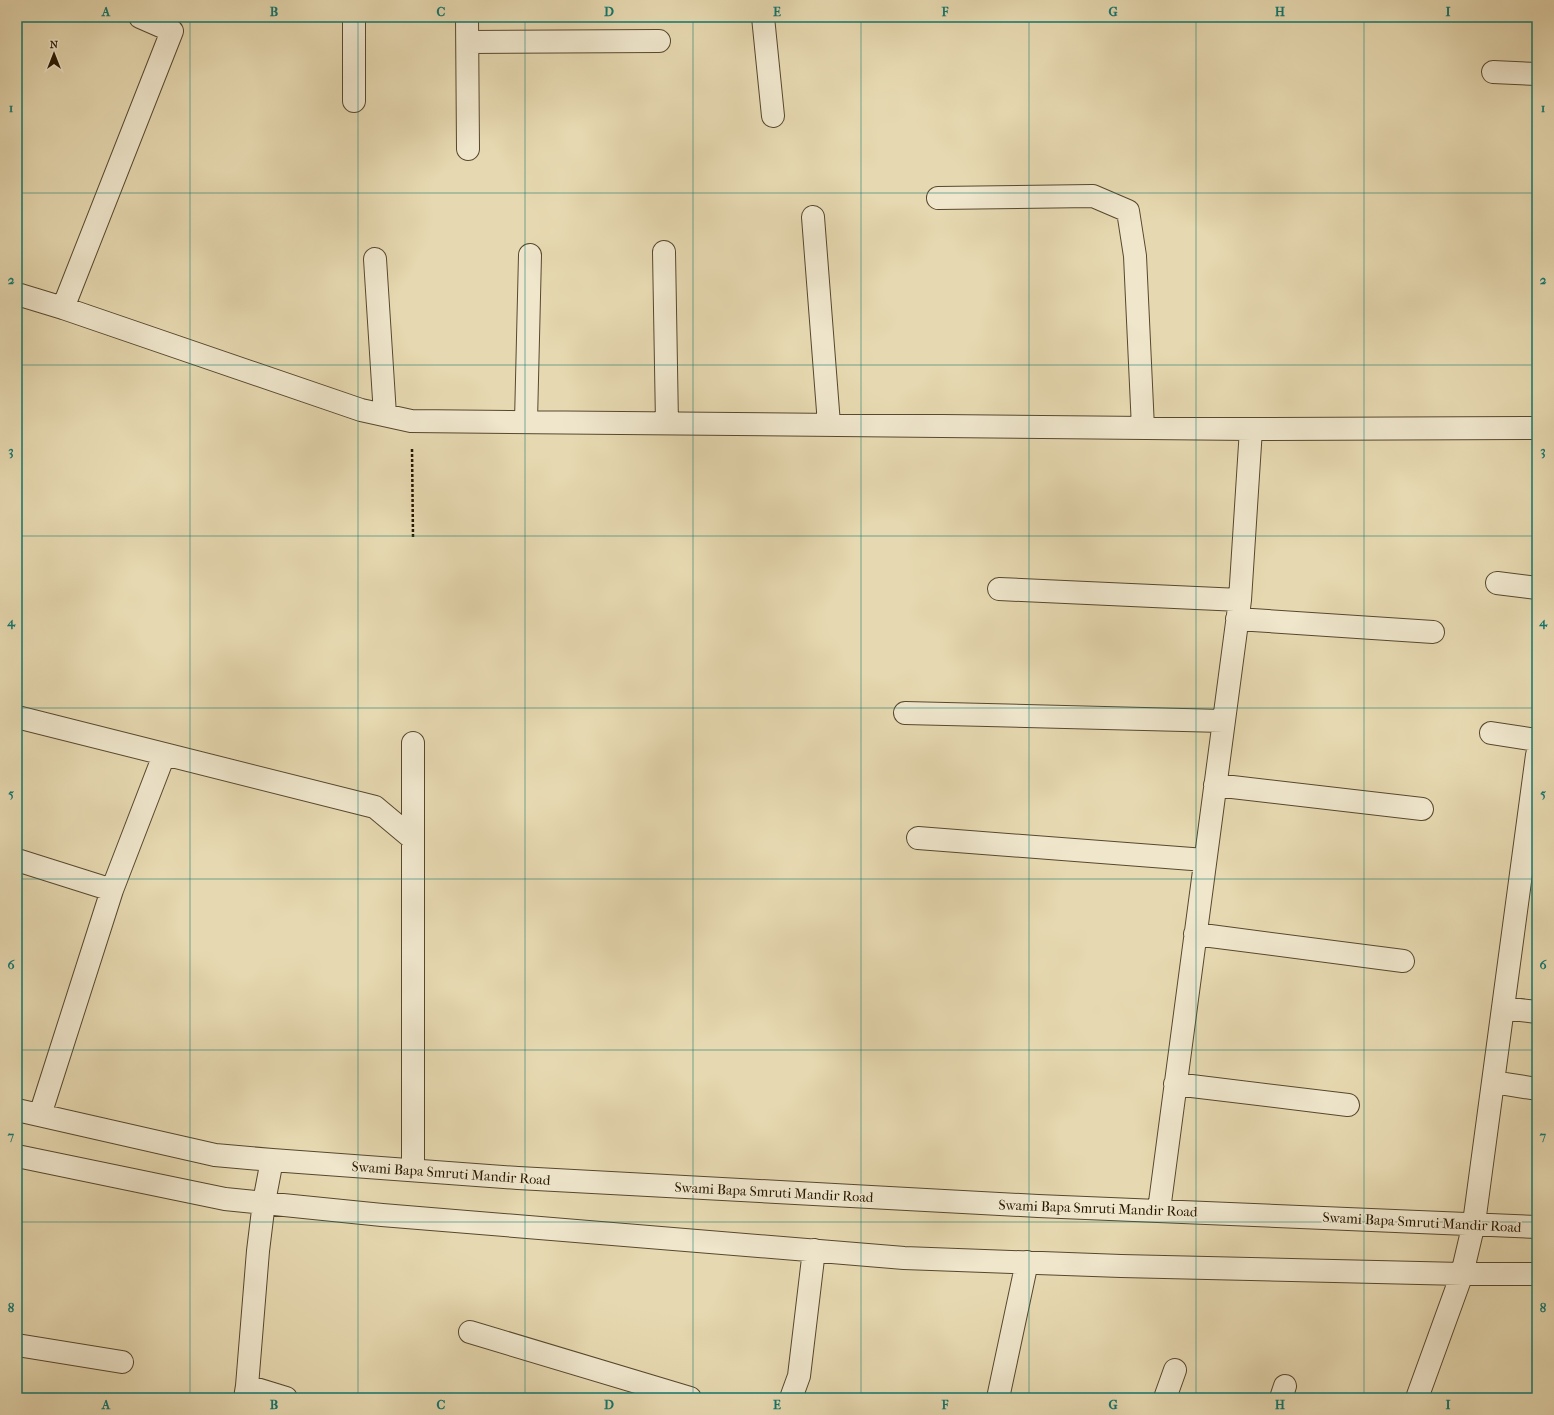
<svg xmlns="http://www.w3.org/2000/svg" width="1554" height="1415" viewBox="0 0 1554 1415" font-family="'IM FELL French Canon',serif">
	<style>
		.lines { fill: none; stroke-linecap: round; stroke-linejoin: round }
		.minor-casing { stroke: #57482e; stroke-width: 24 }
		.path { stroke: #271802; stroke-width: 2.5; stroke-dasharray: 3 2; stroke-linecap: butt }
		.minor { stroke: #efe6cc; stroke-width: 22 }
		.grid { fill: none; stroke: #0f766e; stroke-width: 1; stroke-opacity: 0.55 }
		.labels { text-anchor: middle; stroke-width: 3; stroke-linejoin: round; paint-order: stroke }
		.street-label { font-size: 14px; fill: #271802; stroke: #efe6cc }
		.neatline { fill: none; stroke: #0f766e; stroke-width: 1.5 }
		.grid-label { font-size: 13px; text-anchor: middle; font-weight: bold; fill: #0f766e }
	</style>
	<rect width="100%" height="100%" fill="#e6d8b0"/>
	<filter id="stains"><feTurbulence type="fractalNoise" baseFrequency=".005" numOctaves="4"/><feColorMatrix values="0 0 0 0 .2 0 0 0 0 .09 0 0 0 0 .02 0 0 0 .5 -.17"/></filter>
	<radialGradient id="worn" r=".72"><stop offset=".6" stop-color="#630" stop-opacity="0"/><stop offset="1" stop-color="#630" stop-opacity=".3"/></radialGradient>
	<g class="lines">
		<defs>
			<path id="minor" d="M 354,17 L 354,101
				M 467,17 L 468,149
				M 763,17 L 773,116
				M 468,42 L 659,41
				M 1493,72 L 1537,74
				M 938,198 L 1093,196 L 1128,211 L 1135,256 L 1143,428
				M 813,217 L 829,424
				M 664,252 L 667,423
				M 375,259 L 385,415
				M 17,294 L 63,308 L 361,410 L 411,421 L 1251,429 L 1537,428
				M 63,308 L 172,31 L 140,17
				M 526,421 L 530,255
				M 1497,583 L 1537,588
				M 999,589 L 1240,600
				M 1237,619 L 1433,632
				M 905,713 L 1223,721
				M 17,717 L 375,807 L 412,838
				M 1491,733 L 1537,740
				M 413,743 L 413,1170
				M 1215,785 L 1422,809
				M 918,838 L 1205,860
				M 17,860 L 112,890
				M 1195,934 L 1403,961
				M 1503,1008 L 1537,1012
				M 1493,1082 L 1537,1089
				M 1175,1084 L 1348,1105
				M 17,1110 L 215,1155 L 272,1160 L 518,1178 L 1038,1206 L 1537,1227
				M 40,1115 L 112,890 L 164,755
				M 17,1156 L 225,1199 L 382,1215 L 904,1258 L 1121,1266 L 1462,1274 L 1537,1274
				M 1159,1210 L 1240,600 L 1251,429
				M 470,1332 L 690,1398
				M 17,1345 L 122,1362
				M 247,1386 L 286,1398
				M 245,1398 L 247,1386 L 258,1251 L 264,1202 L 272,1160
				M 791,1398 L 799,1376 L 814,1250
				M 998,1398 L 1027,1262
				M 1165,1398 L 1175,1370
				M 1281,1398 L 1285,1386
				M 1417,1398 L 1462,1274 L 1474,1223 L 1537,755"/>
		</defs>
		<!-- minor casing -->
		<use href="#minor" class="minor-casing"/>
		<!-- path -->
		<path class="path" d="M 412,449 L 413,537"/>
		<!-- minor -->
		<use href="#minor" class="minor"/>
	</g>
	<!-- grid -->
	<path class="grid" d="M 190,17 L 190,1398M 358,17 L 358,1398M 525,17 L 525,1398M 693,17 L 693,1398M 861,17 L 861,1398M 1029,17 L 1029,1398M 1196,17 L 1196,1398M 1364,17 L 1364,1398M 17,193 L 1537,193M 17,365 L 1537,365M 17,536 L 1537,536M 17,708 L 1537,708M 17,879 L 1537,879M 17,1050 L 1537,1050M 17,1222 L 1537,1222"/>
	<g class="labels">
		<!-- street labels -->
		<g class="street-label">
			<text transform="translate(451 1173) rotate(4)" y="5">Swami Bapa Smruti Mandir Road</text>
			<text transform="translate(774 1192) rotate(3)" y="5">Swami Bapa Smruti Mandir Road</text>
			<text transform="translate(1098 1208) rotate(2)" y="5">Swami Bapa Smruti Mandir Road</text>
			<text transform="translate(1422 1222) rotate(3)" y="5">Swami Bapa Smruti Mandir Road</text>
		</g>
	</g>
	<!-- margin -->
	<rect width="1554" height="1415" fill="none" stroke="#e6d8b0" stroke-width="44"/>
	<!-- north arrow -->
	<g transform="translate(54 54)" stroke="#efe6cc" stroke-width="3" paint-order="stroke">
	<path d="M0-3L7 15L0 10L-7 15Z" fill="#271802"/>
	<text y="-6" font-size="11" font-weight="bold" text-anchor="middle" fill="#271802">N</text>
	</g>
	<rect x="22" y="22" width="1510" height="1371" class="neatline"/>
	<g class="grid-label">
		<text x="106" y="16">A</text>
		<text x="274" y="16">B</text>
		<text x="441" y="16">C</text>
		<text x="609" y="16">D</text>
		<text x="777" y="16">E</text>
		<text x="945" y="16">F</text>
		<text x="1113" y="16">G</text>
		<text x="1280" y="16">H</text>
		<text x="1448" y="16">I</text>
		<text x="11" y="112">1</text>
		<text x="1543" y="112">1</text>
		<text x="11" y="284">2</text>
		<text x="1543" y="284">2</text>
		<text x="11" y="455">3</text>
		<text x="1543" y="455">3</text>
		<text x="11" y="626">4</text>
		<text x="1543" y="626">4</text>
		<text x="11" y="798">5</text>
		<text x="1543" y="798">5</text>
		<text x="11" y="969">6</text>
		<text x="1543" y="969">6</text>
		<text x="11" y="1140">7</text>
		<text x="1543" y="1140">7</text>
		<text x="11" y="1312">8</text>
		<text x="1543" y="1312">8</text>
		<text x="106" y="1409">A</text>
		<text x="274" y="1409">B</text>
		<text x="441" y="1409">C</text>
		<text x="609" y="1409">D</text>
		<text x="777" y="1409">E</text>
		<text x="945" y="1409">F</text>
		<text x="1113" y="1409">G</text>
		<text x="1280" y="1409">H</text>
		<text x="1448" y="1409">I</text>
	</g>
	<rect width="100%" height="100%" filter="url(#stains)"/>
	<rect width="100%" height="100%" fill="url(#worn)"/>
</svg>
